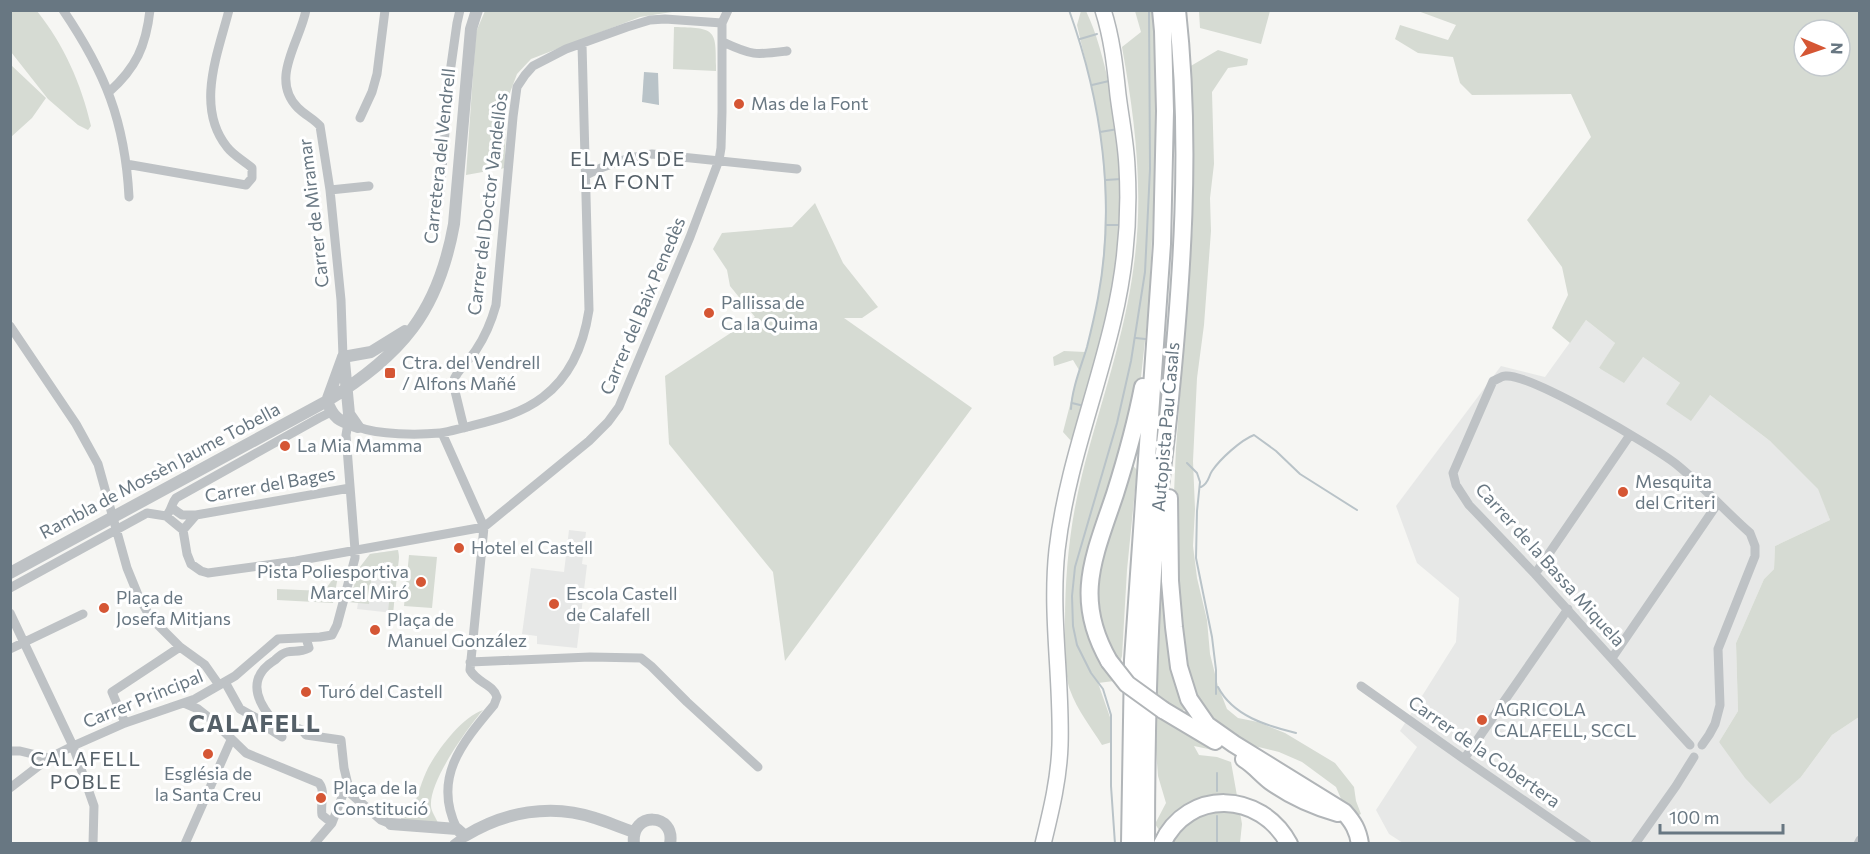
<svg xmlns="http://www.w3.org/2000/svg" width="1870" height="854" viewBox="0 0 1870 854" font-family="Commissioner,sans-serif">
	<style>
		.built { fill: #e7e8e7 }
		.green { fill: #d6dbd3; fill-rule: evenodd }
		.water { fill: #b9c3c8 }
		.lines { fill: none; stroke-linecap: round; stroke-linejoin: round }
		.stream { stroke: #b9c3c8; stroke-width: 2 }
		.primary-casing { stroke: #b2b6b9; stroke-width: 18 }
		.motorway-casing { stroke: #b1b5b8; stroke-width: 20 }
		.minor { stroke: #bec2c5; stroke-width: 9 }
		.tertiary { stroke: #bec2c5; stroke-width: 12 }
		.primary { stroke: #fff; stroke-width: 15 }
		.motorway { stroke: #fff; stroke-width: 16 }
		.motorway-bridge-casing { stroke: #b1b5b8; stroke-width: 20; stroke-linecap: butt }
		.motorway-bridge { stroke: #fff; stroke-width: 16 }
		.poi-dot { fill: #d55634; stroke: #fff; stroke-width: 2 }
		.labels { text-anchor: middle; stroke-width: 6; stroke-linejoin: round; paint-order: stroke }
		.poi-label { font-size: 18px; fill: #687782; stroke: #fff; text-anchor: start }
		.street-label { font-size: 18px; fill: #687782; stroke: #fff }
		.neighbourhood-label { font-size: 20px; letter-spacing: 1.5px; fill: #556068; stroke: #fff }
		.district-label { font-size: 24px; font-weight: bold; letter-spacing: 1.5px; fill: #556068; stroke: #fff }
	</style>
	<rect width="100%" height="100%" fill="#f6f6f3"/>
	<!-- built -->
	<path class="built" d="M 1586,320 L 1615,343 L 1599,369 L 1643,357 L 1680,383 L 1667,404 L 1710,395 L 1770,441 L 1819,489 L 1830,520 L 1775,546 L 1774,569 L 1764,579 L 1736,643 L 1738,711 L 1719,742 L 1801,777 L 1832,735 L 1859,717 L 1859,843 L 1403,843 L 1389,834 L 1376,810 L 1417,747 L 1400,731 L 1456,642 L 1459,598 L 1417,563 L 1396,506 L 1501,366 L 1545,377 Z
		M 569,530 L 586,532 L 582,564 L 587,565 L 577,648 L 537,644 L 537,636 L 522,634 L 531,568 L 564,572 Z
		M 398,550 L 399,557 L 393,613 L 357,609 L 358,603 L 349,602 L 360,567 L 370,554 Z"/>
	<!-- green -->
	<path class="green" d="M 670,10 L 672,12 L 640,17 L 531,59 L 517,74 L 506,103 L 505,168 L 466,175 L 476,32 L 485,11 Z
		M 10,11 L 37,11 C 64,45 81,83 91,126 L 88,130 L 78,125 L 48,99 L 11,52 Z
		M 1081,11 L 1086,11 C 1097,34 1103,59 1109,84 C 1135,208 1112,325 1072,442 L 1063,432 L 1079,370 L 1073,360 L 1054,366 L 1053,357 L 1064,351 L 1085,352 L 1087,347 C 1107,273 1110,195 1098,119 C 1093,88 1084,56 1077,25 Z
		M 1135,11 L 1153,11 L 1158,53 L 1157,131 L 1149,304 L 1141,377 L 1123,455 L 1137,470 L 1127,570 L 1122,656 L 1114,681 L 1098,683 L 1111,720 L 1112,742 L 1102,745 C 1091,727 1077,710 1070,690 C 1065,678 1065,638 1065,623 C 1065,572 1070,523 1082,475 C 1100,404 1125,336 1134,264 C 1144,191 1135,119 1122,47 L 1141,32 Z
		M 1199,11 L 1199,10 L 1270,11 L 1261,44 L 1200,28 Z
		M 1418,11 L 1859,11 L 1859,717 L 1832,735 L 1801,777 L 1770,804 L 1745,778 L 1719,742 L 1738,711 L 1736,643 L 1764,579 L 1774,569 L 1775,546 L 1830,520 L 1818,489 L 1770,441 L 1710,395 L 1691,421 L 1666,404 L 1680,383 L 1643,357 L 1624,383 L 1599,368 L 1615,343 L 1586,320 L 1570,343 L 1552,328 L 1568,295 L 1562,267 L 1527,220 L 1591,137 L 1571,94 L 1472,95 L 1460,83 L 1453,57 L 1418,53 L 1395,39 L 1400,25 L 1448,40 L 1456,25 ZM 1804,30 L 1840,30 L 1840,66 L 1804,66 Z
		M 674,27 C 717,28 716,29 716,71 L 673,69 Z
		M 1218,50 L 1248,59 L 1247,65 L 1228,68 L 1212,92 L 1214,164 L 1210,198 L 1211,231 L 1204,325 L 1197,378 L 1193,461 L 1195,509 L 1193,546 L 1197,578 L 1207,620 L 1210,654 L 1218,686 L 1227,709 L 1238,718 L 1258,722 L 1285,733 L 1335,763 L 1354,787 L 1356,801 L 1361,814 L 1355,817 L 1344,806 L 1336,787 L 1302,762 L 1279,752 L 1242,743 L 1188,706 L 1180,713 L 1210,743 L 1213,750 L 1194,746 L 1199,755 L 1217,757 L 1231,762 L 1242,824 L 1240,843 L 1168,843 L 1155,824 L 1166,803 L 1158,776 L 1156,750 L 1156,694 L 1160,595 L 1177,593 L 1174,493 L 1176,448 L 1193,224 L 1191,118 L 1189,67 Z
		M 11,65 L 46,98 L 32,118 L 11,137 Z
		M 815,203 L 843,263 L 878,307 L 862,318 L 844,318 L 972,408 L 785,661 L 773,572 L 669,444 L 665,376 L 755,317 L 730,286 L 727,270 L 713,249 L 722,233 L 792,227 Z
		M 398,550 L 399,557 L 393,613 L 388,612 L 393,563 L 384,562 L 383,572 L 372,572 L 369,604 L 349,602 L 360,567 L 370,554 Z
		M 409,555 L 437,557 L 432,608 L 404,606 Z
		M 339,571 L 333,603 L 277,600 L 277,589 L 324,591 Z
		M 483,710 C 467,729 429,781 431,806 C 431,811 436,818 438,823 L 400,822 L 404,808 L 413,808 C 418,795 422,780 428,768 C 439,748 462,717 483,710 Z"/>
	<!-- water -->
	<path class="water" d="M 644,72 L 658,73 L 659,105 L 642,102 Z"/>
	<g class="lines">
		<!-- stream -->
		<path class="stream" d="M 1069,10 C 1102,102 1116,202 1098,298 C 1095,314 1091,331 1087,347 C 1081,367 1072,388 1071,409
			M 1080,39 L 1097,34
			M 1092,85 L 1109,81
			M 1100,132 L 1118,129
			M 1106,180 L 1121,179
			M 1106,225 L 1121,225
			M 1136,338 L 1145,339
			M 1072,403 L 1084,406
			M 1187,463 L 1197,473 L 1200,482 L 1197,511 L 1196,558 L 1212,637 L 1216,670 L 1216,694
			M 1201,487 C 1209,483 1208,477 1212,471 C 1220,459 1241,440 1254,435 L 1276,451 L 1300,474 L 1357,510
			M 1218,687 C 1233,716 1267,726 1296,733
			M 1217,773 L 1217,791
			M 1115,844 L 1111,786 L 1111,715 L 1103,689 L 1091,673 L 1077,645 L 1073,626 L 1072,596 L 1075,567 L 1117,423 L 1131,361 L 1145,272 L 1150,169 L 1149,10
			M 1217,844 L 1217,816"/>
		<defs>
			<path id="primary" d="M 1043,844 C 1051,811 1059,779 1060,745 C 1062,680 1050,615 1057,550 C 1066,471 1095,398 1113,321 C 1125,271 1130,218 1127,167 C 1126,143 1121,119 1118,95 C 1115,66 1112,38 1103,10"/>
			<path id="motorway" d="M 1169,498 L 1170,581 L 1174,627 L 1179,667 L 1189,699 L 1207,725 L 1234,744 L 1344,812 C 1353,822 1358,830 1360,844
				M 1109,661 C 1073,598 1094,557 1115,494 C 1126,459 1136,423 1143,387
				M 1163,710 L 1215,741
				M 1244,759 C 1254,765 1261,774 1270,781 C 1291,796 1313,806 1338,813
				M 1130,844 L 1133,660 L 1162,244 L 1165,111 L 1163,31 L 1161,10
				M 1146,844 C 1146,730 1148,617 1158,504 C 1161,475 1165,447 1168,418 C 1182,284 1192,145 1177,10
				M 1162,844 C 1188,788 1261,791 1289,844"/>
		</defs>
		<!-- primary casing -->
		<use href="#primary" class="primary-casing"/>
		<!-- motorway casing -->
		<use href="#motorway" class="motorway-casing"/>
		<!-- minor -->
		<path class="minor" d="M 63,10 C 105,72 125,121 129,197
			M 306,10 C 300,42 269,79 298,108 C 305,115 314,119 320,126 L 330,190 L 341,300 L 343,357
			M 723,42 C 753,56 756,55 787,51
			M 109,92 C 136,68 146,46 150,10
			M 360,118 L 372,92 L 377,74 L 385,10
			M 126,164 L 246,185 L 252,178 L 252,168 C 244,161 233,155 227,147 C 195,107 218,53 229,10
			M 586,175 C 605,165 630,157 652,154 L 797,169
			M 330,190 L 369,186
			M 440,196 L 449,80 L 457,23 L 460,10
			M 10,326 L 76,424 L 98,464 L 127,568 L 138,595 L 150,617 L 180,647 L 205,665 L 219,685
			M 358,427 C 379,435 418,435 440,433 C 449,432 458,429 467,427 C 494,420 521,414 543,397 C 571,376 584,343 589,310 L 582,44
			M 464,428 L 453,383 C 456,370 469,361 476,350 C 486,335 491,323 496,305 L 513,117 L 517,87 L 525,75 L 533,66 L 566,49 L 627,27 L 650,20 L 665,19 L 722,23
			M 442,433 L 484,527 L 470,670 C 477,683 493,684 497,697 L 494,705 C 462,743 432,778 457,829
			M 172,508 L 182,515 L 196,515
			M 166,516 L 183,530 L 187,554 L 191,564 L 201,571 L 208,573 L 296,561 L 484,527 L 589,441 L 608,422 L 619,407 L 690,237 L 719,160 L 721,148 L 722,112 L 722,23 L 728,10
			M 166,516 C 172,510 171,504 176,498 L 319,418 L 331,412
			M 183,530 L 196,515 L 350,488
			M 1535,574 L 1630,435
			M 10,588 L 147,513 L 166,516
			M 10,613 L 73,746 L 94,806 L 93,844
			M 10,649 L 83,614
			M 1612,658 L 1718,503
			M 470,662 L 590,657 L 641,658 L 651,666 L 687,702 L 758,767
			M 225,682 L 240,709 L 260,720 L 265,726 L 282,737
			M 1361,686 L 1464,759 L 1587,844
			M 184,703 L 198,709 L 212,720 L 246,753 L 319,783 C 326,792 320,803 322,815 L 332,823
			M 271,718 L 302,730 L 306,735 L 341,740 L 344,768 L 350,793 L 381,820 L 391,824
			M 271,718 C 254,697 249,676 275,660 C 278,657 283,653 287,652 C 294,650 299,653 309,648 L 306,638
			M 125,723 L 112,692 L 180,647
			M 1690,745 L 1535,574 L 1469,505 L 1456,485 L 1453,473 L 1493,381 C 1496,380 1502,376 1505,376 C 1530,373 1653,446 1676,464 C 1702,485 1725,511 1750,533 L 1755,546 L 1755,556 L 1718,649 L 1720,705 L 1715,724 L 1709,735 L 1702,745
			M 10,751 L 20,751 L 49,758
			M 1464,759 L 1568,609
			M 10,788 L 49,758 L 73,746 L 125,723 L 195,699 L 235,676 L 278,639 L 320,637 L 332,635 L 337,625 L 355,558 L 355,550 L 346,435 L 348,423 L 350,420
			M 185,844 L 231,740
			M 314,844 L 332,823 L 347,784
			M 454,844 L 465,836
			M 1635,844 L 1676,786 L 1694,757
			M 1858,844 L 1860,840"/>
		<!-- tertiary -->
		<path class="tertiary" d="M 343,357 L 327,401 C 334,420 340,421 358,427
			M 343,357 L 371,352 L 405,331
			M 344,361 L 349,414 L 358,427
			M 10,573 L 327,401 C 402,354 438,313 454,224 L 471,29 L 477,10
			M 391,824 L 457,829 L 465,836 C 504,812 551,803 595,818 C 608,822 621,828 634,832
			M 634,844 C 630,811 676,812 670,844"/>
		<!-- primary -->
		<use href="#primary" class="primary"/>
		<!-- motorway -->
		<use href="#motorway" class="motorway"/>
		<defs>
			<path id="motorway-bridge" d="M 1109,661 L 1127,684 L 1163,710"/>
		</defs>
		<!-- motorway-bridge casing -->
		<use href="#motorway-bridge" class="motorway-bridge-casing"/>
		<!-- motorway-bridge -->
		<use href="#motorway-bridge" class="motorway-bridge"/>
	</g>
	<!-- markers -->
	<g class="poi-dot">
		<circle cx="739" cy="104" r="6"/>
		<circle cx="709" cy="313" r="6"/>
		<rect x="384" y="367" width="12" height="12" rx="3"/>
		<circle cx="285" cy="446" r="6"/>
		<circle cx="1623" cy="492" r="6"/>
		<circle cx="459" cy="548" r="6"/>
		<circle cx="421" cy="582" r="6"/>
		<circle cx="554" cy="604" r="6"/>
		<circle cx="104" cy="608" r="6"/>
		<circle cx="375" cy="630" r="6"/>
		<circle cx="306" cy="692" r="6"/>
		<circle cx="1482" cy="720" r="6"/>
		<circle cx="208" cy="754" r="6"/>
		<circle cx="321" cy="798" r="6"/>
	</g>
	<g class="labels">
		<!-- poi labels -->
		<g class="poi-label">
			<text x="751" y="110">Mas de la Font</text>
			<text x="721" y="309">Pallissa de<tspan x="721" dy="21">Ca la Quima</tspan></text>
			<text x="402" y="369">Ctra. del Vendrell<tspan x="402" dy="21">/ Alfons Mañé</tspan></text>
			<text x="297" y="452">La Mia Mamma</text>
			<text x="1635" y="488">Mesquita<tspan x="1635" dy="21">del Criteri</tspan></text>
			<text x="471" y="554">Hotel el Castell</text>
			<text x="409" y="578" text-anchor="end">Pista Poliesportiva<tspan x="409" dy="21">Marcel Miró</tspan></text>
			<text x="566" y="600">Escola Castell<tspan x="566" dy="21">de Calafell</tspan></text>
			<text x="116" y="604">Plaça de<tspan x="116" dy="21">Josefa Mitjans</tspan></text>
			<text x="387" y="626">Plaça de<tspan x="387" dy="21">Manuel González</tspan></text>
			<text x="318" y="698">Turó del Castell</text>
			<text x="1494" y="716">AGRICOLA<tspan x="1494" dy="21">CALAFELL, SCCL</tspan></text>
			<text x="208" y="780" text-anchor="middle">Església de<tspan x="208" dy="21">la Santa Creu</tspan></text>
			<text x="333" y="794">Plaça de la<tspan x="333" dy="21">Constitució</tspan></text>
		</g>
		<!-- street labels -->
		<g class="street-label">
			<text transform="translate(440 156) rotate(-84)" y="6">Carretera del Vendrell</text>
			<text transform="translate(488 204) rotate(-83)" y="6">Carrer del Doctor Vandellòs</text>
			<text transform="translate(314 213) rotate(-97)" y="6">Carrer de Miramar</text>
			<text transform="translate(643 306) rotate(-67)" y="6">Carrer del Baix Penedès</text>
			<text transform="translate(1166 427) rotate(-85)" y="6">Autopista Pau Casals</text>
			<text transform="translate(160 471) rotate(-28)" y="6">Rambla de Mossèn Jaume Tobella</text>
			<text transform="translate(270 485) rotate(-10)" y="6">Carrer del Bages</text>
			<text transform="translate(1550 565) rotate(48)" y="6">Carrer de la Bassa Miquela</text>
			<text transform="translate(143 699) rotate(-22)" y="6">Carrer Principal</text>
			<text transform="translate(1484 752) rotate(35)" y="6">Carrer de la Cobertera</text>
		</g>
		<!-- neighbourhood labels -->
		<g class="neighbourhood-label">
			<text x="628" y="166">EL MAS DE<tspan x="628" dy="23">LA FONT</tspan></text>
			<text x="86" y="766">CALAFELL<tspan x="86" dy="23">POBLE</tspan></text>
		</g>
		<!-- district labels -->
		<g class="district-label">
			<text x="255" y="732">CALAFELL</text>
		</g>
	</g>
	<!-- border -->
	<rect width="1870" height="854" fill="none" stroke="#687782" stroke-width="24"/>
	<!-- north arrow -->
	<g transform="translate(1822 48) rotate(92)"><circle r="28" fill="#ffffff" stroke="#c3c9cd" stroke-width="1.5"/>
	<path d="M0-4.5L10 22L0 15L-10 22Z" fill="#d55634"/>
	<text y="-9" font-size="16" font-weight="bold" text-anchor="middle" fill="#687782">N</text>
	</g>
	<!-- scale -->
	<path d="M1660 824v9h123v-9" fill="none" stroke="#687782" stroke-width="3"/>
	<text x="1669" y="824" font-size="18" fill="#687782" stroke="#ffffff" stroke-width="4.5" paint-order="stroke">100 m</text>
</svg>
